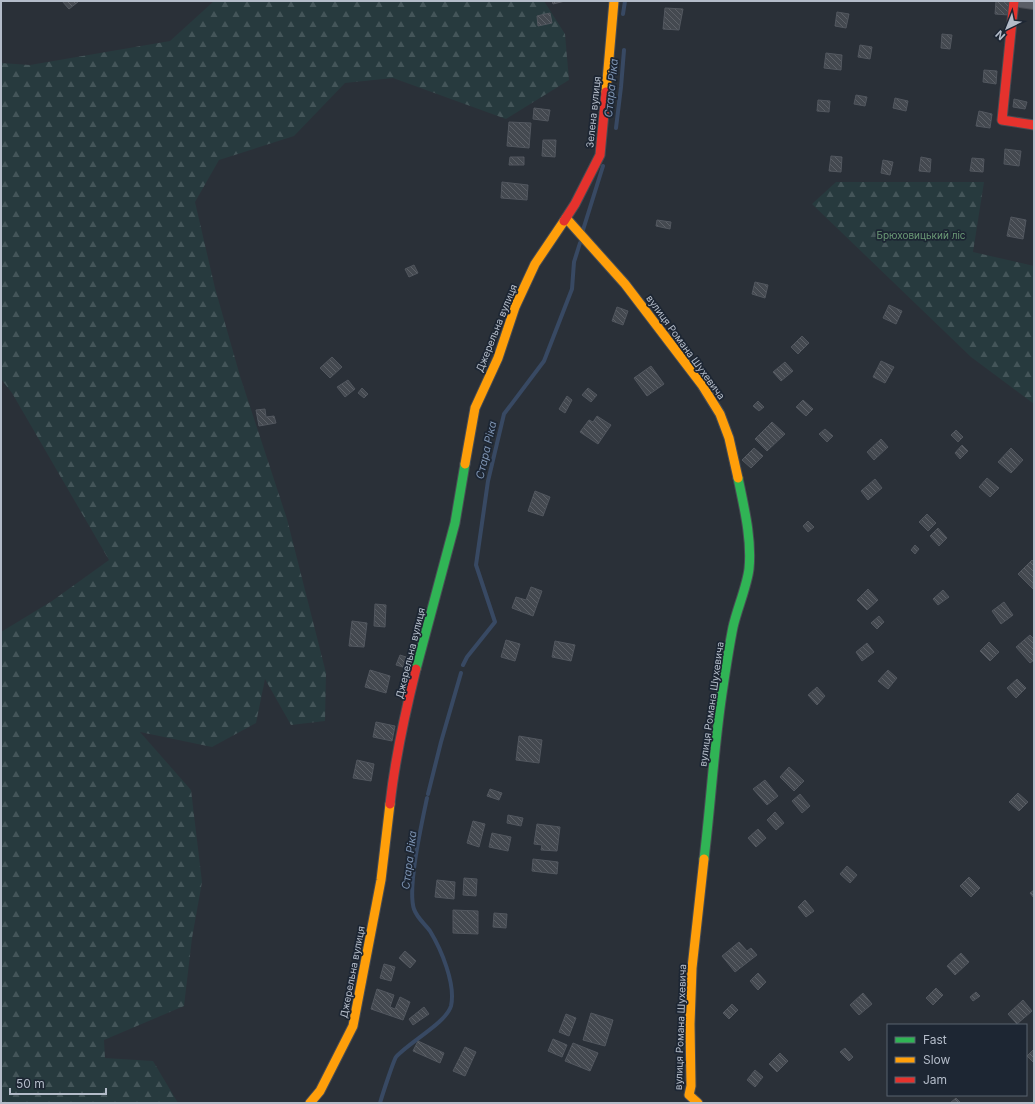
<svg xmlns="http://www.w3.org/2000/svg" width="1035" height="1104" viewBox="0 0 1035 1104" font-family="Inter,sans-serif">
	<style>
		.forest { fill: url(#forest-firs) }
		.lines { fill: none; stroke-linecap: round; stroke-linejoin: round }
		.stream { stroke: #384963; stroke-width: 4 }
		.building { fill: url(#building-back-hatch); stroke: #52575f }
		.street-casing { stroke: #484c53; stroke-width: 14 }
		.fast-casing { stroke: #484c53; stroke-width: 11 }
		.slow-casing { stroke: #484c53; stroke-width: 11 }
		.jam-casing { stroke: #484c53; stroke-width: 11 }
		.street { stroke: #5a5e66; stroke-width: 12 }
		.fast { stroke: #30b455; stroke-width: 9 }
		.slow { stroke: #ff9f0a; stroke-width: 9 }
		.jam { stroke: #e5322d; stroke-width: 9 }
		.labels { text-anchor: middle; stroke-width: 3.5; stroke-linejoin: round; paint-order: stroke }
		.street-label { font-size: 10px; fill: #b4bcc9; stroke: #1d2633 }
		.park-label { font-size: 10px; fill: #6b9a76; stroke: #1d2633 }
		.water-label { font-size: 11px; font-style: italic; fill: #7c92b1; stroke: #1d2633 }
	</style>
	<defs>
		<pattern id="forest-firs" width="22" height="20" patternUnits="userSpaceOnUse"><rect width="22" height="20" fill="#273a3e"/><path d="M5 1l3.5 6h-7zM16 11l3.5 6h-7z" fill="#445559"/></pattern>
		<pattern id="building-back-hatch" width="6" height="6" patternUnits="userSpaceOnUse"><rect width="6" height="6" fill="#444950"/><path d="M-1 5l2 2M0 0l6 6M5-1l2 2" fill="none" stroke="#5d6168"/></pattern>
	</defs>
	<rect width="100%" height="100%" fill="#2a3038"/>
	<!-- forest -->
	<path class="forest" d="M 214,1 L 544,1 L 565,34 L 569,80 L 506,119 L 393,78 L 345,83 L 294,136 L 219,160 L 195,202 L 215,288 L 240,376 L 287,519 L 326,673 L 325,721 L 291,725 L 265,679 L 256,723 L 212,747 L 140,732 L 191,790 L 202,882 L 192,938 L 184,1006 L 104,1040 L 105,1058 L 153,1061 L 178,1103 L 1,1103 L 1,632 L 52,601 L 109,560 L 12,393 L 1,379 L 1,63 L 30,65 L 170,41 Z
		M 836,182 L 984,182 L 973,252 L 1034,266 L 1034,404 L 971,357 L 812,204 Z"/>
	<g class="lines">
		<!-- stream -->
		<path class="stream" d="M 623,14 L 625,1
			M 616,128 L 621,87 L 624,50
			M 583,230 L 603,166
			M 463,665 L 467,657 L 495,622 L 476,565 L 488,481 L 504,414 L 544,361 L 572,289 L 574,262 L 580,243
			M 428,794 L 441,742 L 461,673
			M 380,1103 C 382,1096 393,1062 396,1057 C 409,1042 446,1023 451,1006 C 456,984 441,949 430,931 C 425,924 417,918 414,909 C 407,888 422,822 427,798"/>
	</g>
	<!-- building -->
	<path class="building" d="M 62,1 L 77,1 L 78,2 L 69,9 Z
		M 552,1 L 565,1 L 553,4 Z
		M 996,1 L 1009,2 L 1008,15 L 995,14 Z
		M 665,8 L 683,9 L 679,30 L 663,29 Z
		M 837,12 L 849,14 L 846,28 L 835,26 Z
		M 550,13 L 552,23 L 538,26 L 537,16 Z
		M 942,34 L 952,35 L 950,49 L 941,48 Z
		M 860,45 L 872,47 L 870,59 L 858,57 Z
		M 826,53 L 842,55 L 841,70 L 824,68 Z
		M 984,70 L 997,71 L 996,84 L 983,82 Z
		M 856,95 L 867,97 L 865,106 L 854,104 Z
		M 895,98 L 908,101 L 906,111 L 893,108 Z
		M 1014,99 L 1027,102 L 1025,109 L 1013,107 Z
		M 818,100 L 830,101 L 829,112 L 817,111 Z
		M 534,108 L 550,110 L 548,121 L 533,119 Z
		M 979,111 L 992,114 L 990,128 L 976,126 Z
		M 509,122 L 531,123 L 529,148 L 507,146 Z
		M 543,140 L 556,140 L 555,157 L 542,156 Z
		M 1005,149 L 1021,151 L 1019,166 L 1004,164 Z
		M 831,156 L 842,157 L 841,172 L 829,171 Z
		M 510,157 L 524,157 L 524,165 L 509,165 Z
		M 921,157 L 931,159 L 930,172 L 919,171 Z
		M 972,158 L 984,159 L 983,172 L 970,171 Z
		M 883,160 L 893,162 L 890,175 L 881,173 Z
		M 502,182 L 528,185 L 527,200 L 501,198 Z
		M 1011,217 L 1026,220 L 1023,239 L 1007,236 Z
		M 657,220 L 671,222 L 670,229 L 656,226 Z
		M 414,265 L 418,273 L 409,277 L 405,269 Z
		M 755,282 L 768,285 L 765,298 L 752,294 Z
		M 889,305 L 902,311 L 896,324 L 883,318 Z
		M 617,307 L 628,311 L 623,325 L 612,321 Z
		M 802,336 L 809,343 L 798,354 L 791,347 Z
		M 332,357 L 342,367 L 330,378 L 320,368 Z
		M 881,361 L 894,367 L 885,383 L 873,377 Z
		M 785,362 L 793,371 L 781,381 L 773,372 Z
		M 651,366 L 664,384 L 647,396 L 634,378 Z
		M 348,380 L 355,389 L 345,397 L 337,387 Z
		M 362,388 L 368,394 L 364,398 L 358,393 Z
		M 588,388 L 597,395 L 591,402 L 582,395 Z
		M 567,396 L 572,400 L 565,413 L 559,409 Z
		M 803,400 L 813,409 L 806,416 L 796,407 Z
		M 758,401 L 764,407 L 759,411 L 753,406 Z
		M 265,409 L 266,417 L 274,416 L 276,423 L 259,426 L 256,410 Z
		M 597,416 L 611,425 L 598,444 L 580,432 L 589,420 L 593,422 Z
		M 772,422 L 785,434 L 767,451 L 755,439 Z
		M 825,429 L 833,436 L 827,442 L 819,434 Z
		M 956,430 L 963,437 L 958,442 L 951,435 Z
		M 881,439 L 888,447 L 874,460 L 867,452 Z
		M 962,445 L 968,451 L 960,459 L 955,453 Z
		M 754,448 L 763,456 L 751,468 L 742,460 Z
		M 1011,448 L 1023,460 L 1011,473 L 998,462 Z
		M 987,478 L 999,488 L 990,497 L 979,487 Z
		M 875,479 L 882,488 L 868,500 L 861,491 Z
		M 535,491 L 550,497 L 543,516 L 528,511 Z
		M 927,514 L 936,523 L 928,531 L 919,522 Z
		M 808,521 L 814,527 L 808,532 L 803,526 Z
		M 938,528 L 947,538 L 939,546 L 930,536 Z
		M 915,545 L 919,549 L 915,554 L 911,550 Z
		M 1032,560 L 1034,562 L 1033,589 L 1018,574 Z
		M 531,587 L 542,591 L 533,616 L 512,608 L 516,597 L 526,600 Z
		M 868,589 L 878,600 L 867,610 L 857,600 Z
		M 943,590 L 949,597 L 938,605 L 933,599 Z
		M 1004,602 L 1013,615 L 1001,624 L 992,611 Z
		M 375,604 L 386,605 L 385,627 L 374,626 Z
		M 879,616 L 884,622 L 877,629 L 871,623 Z
		M 352,621 L 367,623 L 364,647 L 349,646 Z
		M 1030,635 L 1034,639 L 1034,660 L 1030,663 L 1016,647 Z
		M 506,640 L 520,644 L 515,661 L 501,657 Z
		M 555,641 L 575,645 L 571,661 L 552,657 Z
		M 989,642 L 999,652 L 990,661 L 980,651 Z
		M 867,643 L 874,652 L 862,661 L 856,652 Z
		M 400,655 L 409,658 L 406,668 L 396,665 Z
		M 370,670 L 390,676 L 386,693 L 365,687 Z
		M 888,670 L 897,678 L 888,689 L 878,681 Z
		M 1017,679 L 1026,688 L 1016,698 L 1007,688 Z
		M 817,687 L 825,696 L 817,705 L 808,695 Z
		M 376,722 L 395,726 L 392,741 L 373,737 Z
		M 519,736 L 542,740 L 539,763 L 516,760 Z
		M 357,760 L 374,764 L 371,781 L 353,778 Z
		M 789,767 L 804,781 L 794,791 L 780,777 Z
		M 765,780 L 778,796 L 767,805 L 753,789 Z
		M 490,789 L 502,793 L 499,800 L 487,796 Z
		M 1018,793 L 1028,802 L 1019,811 L 1009,802 Z
		M 800,794 L 810,806 L 802,813 L 792,801 Z
		M 775,812 L 784,823 L 776,830 L 767,820 Z
		M 508,815 L 523,818 L 521,826 L 507,823 Z
		M 473,821 L 485,824 L 479,847 L 467,843 Z
		M 537,824 L 560,827 L 557,851 L 541,850 L 542,845 L 534,844 Z
		M 758,829 L 766,838 L 756,847 L 748,838 Z
		M 492,833 L 511,837 L 508,851 L 489,847 Z
		M 533,859 L 558,862 L 557,874 L 532,871 Z
		M 847,866 L 857,875 L 850,883 L 840,874 Z
		M 969,877 L 980,888 L 971,897 L 960,886 Z
		M 464,878 L 477,879 L 476,896 L 463,895 Z
		M 437,880 L 455,882 L 454,899 L 435,897 Z
		M 1034,890 L 1034,898 L 1030,893 Z
		M 805,900 L 814,911 L 806,917 L 798,907 Z
		M 453,910 L 478,911 L 478,934 L 453,933 Z
		M 494,913 L 507,914 L 506,928 L 493,927 Z
		M 739,942 L 747,951 L 751,948 L 757,955 L 735,972 L 722,956 Z
		M 405,951 L 416,961 L 410,968 L 399,958 Z
		M 961,953 L 969,962 L 955,975 L 947,966 Z
		M 384,964 L 395,967 L 391,981 L 380,978 Z
		M 758,973 L 766,982 L 758,990 L 750,981 Z
		M 936,988 L 943,995 L 933,1005 L 926,998 Z
		M 377,989 L 394,995 L 390,1007 L 395,1009 L 400,997 L 410,1002 L 403,1020 L 371,1009 Z
		M 976,992 L 980,996 L 973,1001 L 970,997 Z
		M 863,993 L 872,1004 L 859,1015 L 850,1005 Z
		M 1023,1000 L 1032,1011 L 1017,1024 L 1008,1014 Z
		M 732,1004 L 738,1010 L 729,1019 L 723,1013 Z
		M 424,1007 L 429,1014 L 413,1025 L 409,1019 Z
		M 591,1013 L 613,1020 L 605,1046 L 583,1040 Z
		M 566,1014 L 576,1018 L 569,1036 L 559,1032 Z
		M 553,1039 L 567,1045 L 562,1057 L 548,1051 Z
		M 418,1041 L 444,1053 L 440,1063 L 413,1051 Z
		M 573,1043 L 598,1053 L 590,1071 L 565,1061 Z
		M 465,1047 L 476,1052 L 465,1076 L 453,1071 Z
		M 845,1048 L 853,1057 L 849,1061 L 840,1052 Z
		M 1034,1049 L 1034,1061 L 1033,1062 L 1027,1056 Z
		M 780,1053 L 788,1061 L 777,1072 L 769,1064 Z
		M 755,1070 L 763,1077 L 755,1087 L 747,1080 Z
		M 956,1098 L 961,1103 L 950,1103 Z"/>
	<g class="lines">
		<defs>
			<path id="street" d="M 1020,1 L 1034,3"/>
			<path id="fast" d="M 416,669 L 455,523 L 465,464
				M 704,859 C 711,802 714,744 723,687 C 726,667 729,647 733,627 C 737,609 747,586 749,569 C 752,539 744,507 738,478"/>
			<path id="slow" d="M 606,92 L 614,1
				M 566,218 L 625,284 L 702,385 L 720,414 L 729,438 L 738,478
				M 465,464 L 475,408 L 498,358 L 515,307 L 535,264 L 564,221
				M 310,1103 L 320,1091 L 353,1026 L 381,880 L 390,804
				M 698,1103 L 689,1095 L 691,1086 L 690,1024 L 692,968 L 704,859"/>
			<path id="jam" d="M 1014,1 L 1002,120 L 1034,125
				M 564,221 L 575,204 L 600,155 L 606,92
				M 390,804 C 395,759 405,713 416,669"/>
		</defs>
		<!-- street casing -->
		<use href="#street" class="street-casing"/>
		<!-- fast casing -->
		<use href="#fast" class="fast-casing"/>
		<!-- slow casing -->
		<use href="#slow" class="slow-casing"/>
		<!-- jam casing -->
		<use href="#jam" class="jam-casing"/>
		<!-- street -->
		<use href="#street" class="street"/>
		<!-- fast -->
		<use href="#fast" class="fast"/>
		<!-- slow -->
		<use href="#slow" class="slow"/>
		<!-- jam -->
		<use href="#jam" class="jam"/>
	</g>
	<g class="labels">
		<!-- street labels -->
		<g class="street-label">
			<text transform="translate(593 112) rotate(-84)" y="4">Зелена вулиця</text>
			<text transform="translate(496 328) rotate(-68)" y="4">Джерельна вулиця</text>
			<text transform="translate(686 347) rotate(54)" y="4">вулиця Романа Шухевича</text>
			<text transform="translate(410 653) rotate(-76)" y="4">Джерельна вулиця</text>
			<text transform="translate(711 704) rotate(-82)" y="4">вулиця Романа Шухевича</text>
			<text transform="translate(352 972) rotate(-79)" y="4">Джерельна вулиця</text>
			<text transform="translate(680 1027) rotate(-88)" y="4">вулиця Романа Шухевича</text>
		</g>
		<!-- park labels -->
		<g class="park-label">
			<text x="921" y="239">Брюховицький ліс</text>
		</g>
		<!-- water labels -->
		<g class="water-label">
			<text transform="translate(611 88) rotate(-84)" y="4">Стара Ріка</text>
			<text transform="translate(486 450) rotate(-77)" y="4">Стара Ріка</text>
			<text transform="translate(409 860) rotate(-83)" y="4">Стара Ріка</text>
		</g>
	</g>
	<!-- border -->
	<rect width="1035" height="1104" fill="none" stroke="#b4bcc9" stroke-width="4"/>
	<!-- legend -->
	<rect x="887" y="1024" width="140" height="72" fill="#1d2633" stroke="#59626f"/>
	<rect x="895" y="1037" width="20" height="6" fill="#30b455" stroke="#59626f"/>
	<text x="923" y="1044" font-size="12" fill="#b4bcc9">Fast</text>
	<rect x="895" y="1057" width="20" height="6" fill="#ff9f0a" stroke="#59626f"/>
	<text x="923" y="1064" font-size="12" fill="#b4bcc9">Slow</text>
	<rect x="895" y="1077" width="20" height="6" fill="#e5322d" stroke="#59626f"/>
	<text x="923" y="1084" font-size="12" fill="#b4bcc9">Jam</text>
	<!-- north arrow -->
	<g transform="translate(1007 28) rotate(223)" stroke="#1d2633" stroke-width="3" paint-order="stroke">
	<path d="M0-3L7 15L0 10L-7 15Z" fill="#b4bcc9"/>
	<text y="-6" font-size="11" font-weight="bold" text-anchor="middle" fill="#b4bcc9">N</text>
	</g>
	<!-- scale -->
	<path d="M10 1088v6h96v-6" fill="none" stroke="#b4bcc9" stroke-width="2"/>
	<text x="16" y="1088" font-size="12" fill="#b4bcc9" stroke="#1d2633" stroke-width="3" paint-order="stroke">50 m</text>
</svg>
